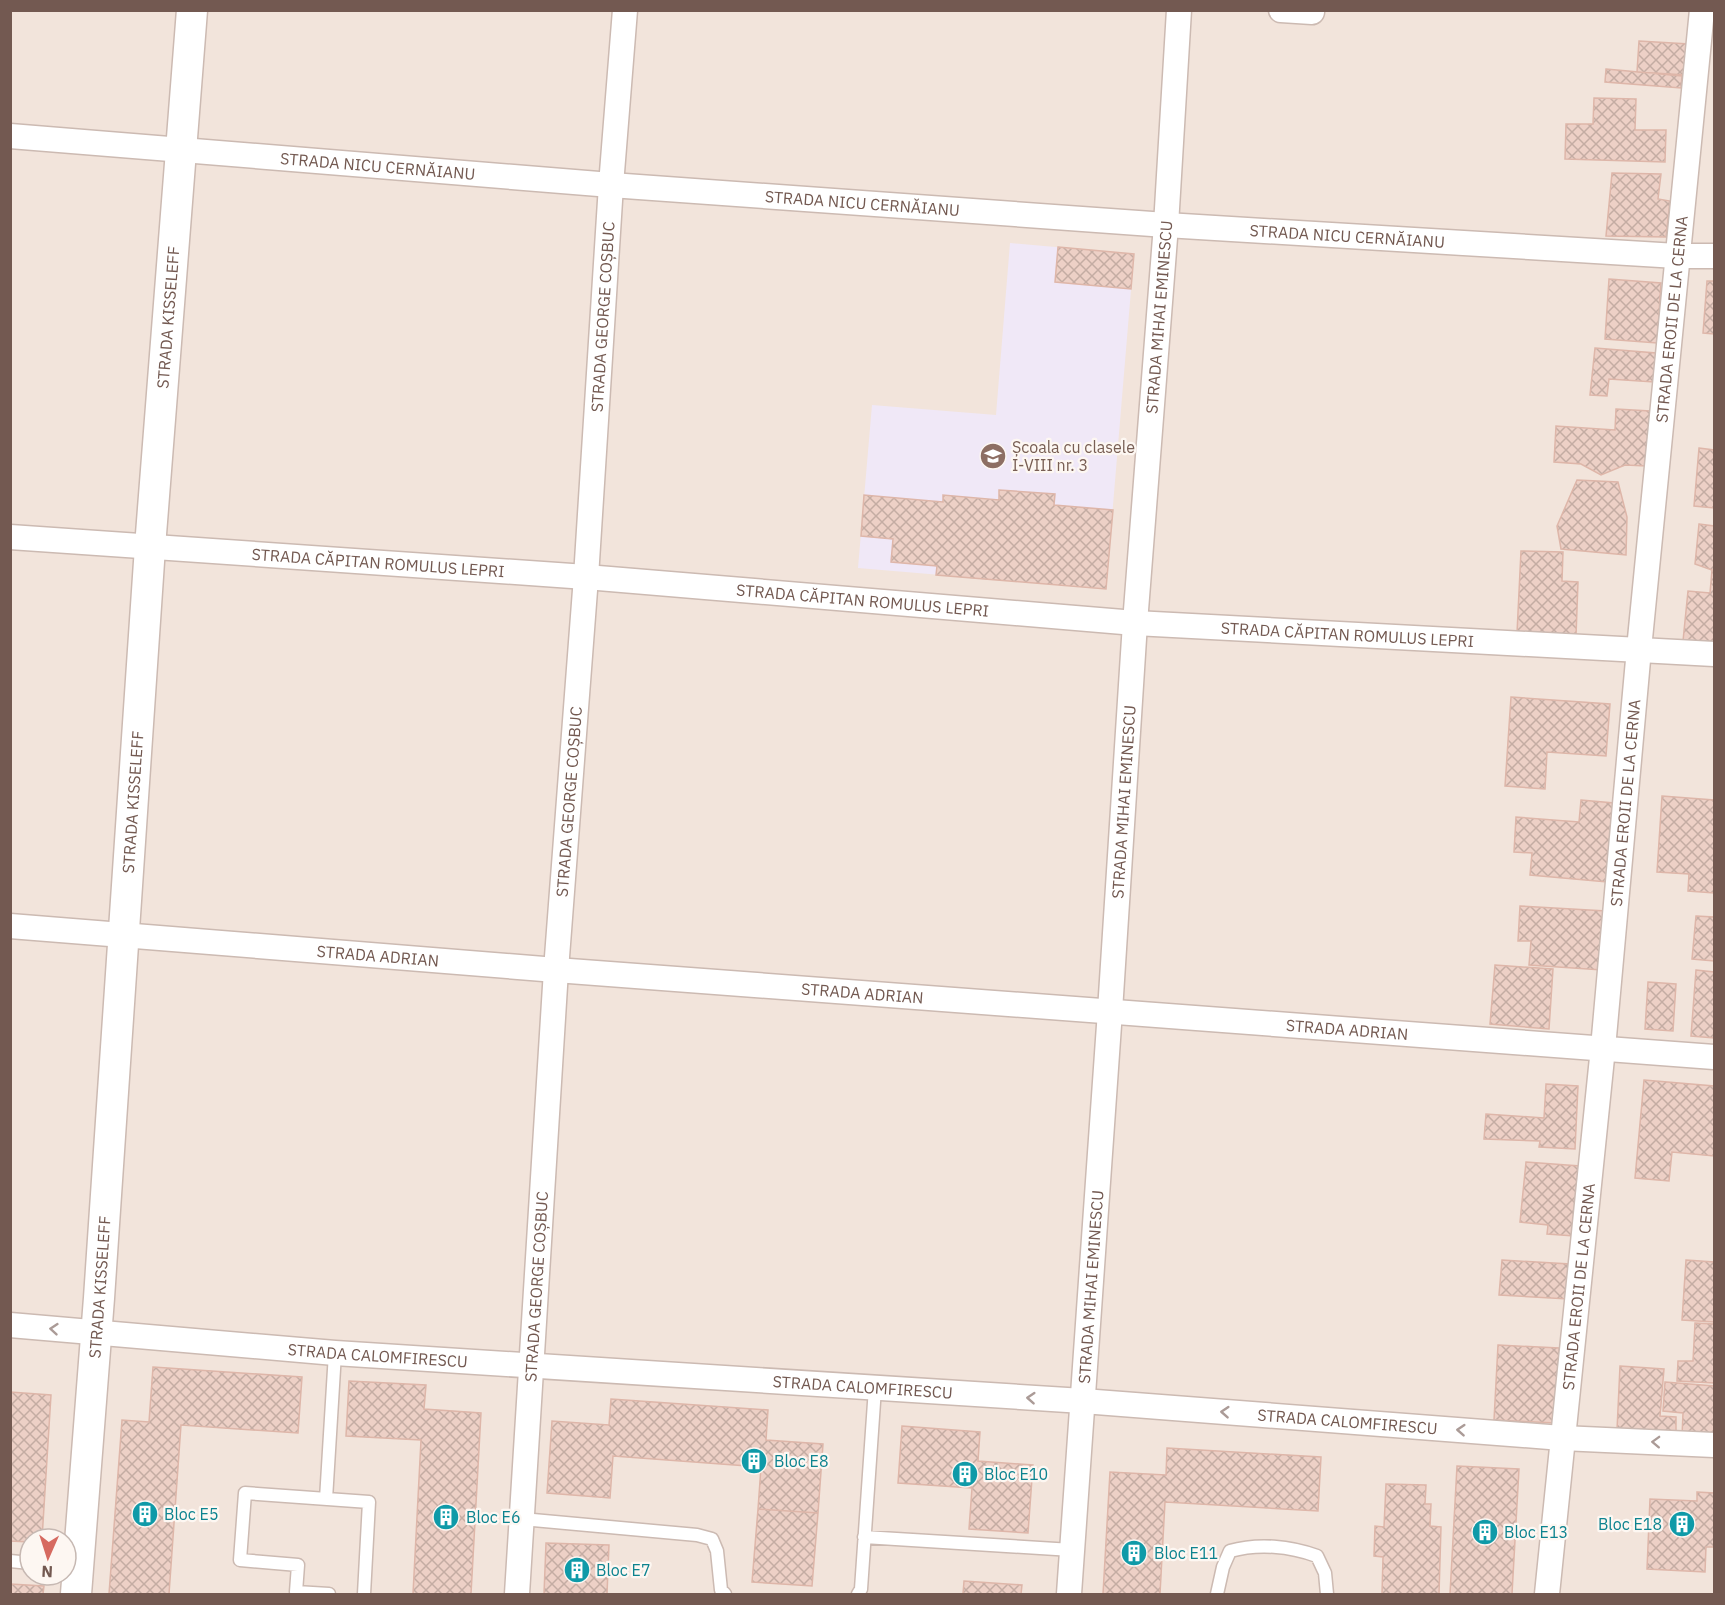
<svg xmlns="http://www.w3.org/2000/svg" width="1725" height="1605" viewBox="0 0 1725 1605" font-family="'IBM Plex Sans',sans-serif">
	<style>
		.residential { fill: #f2e4db; fill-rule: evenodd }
		.education { fill: #f0e8f7 }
		.building { fill: url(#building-cross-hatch); stroke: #deb6a9; stroke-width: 1.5 }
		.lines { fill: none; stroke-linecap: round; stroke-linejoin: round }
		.service-casing { stroke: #ccbab2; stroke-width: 15 }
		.minor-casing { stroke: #ccbab2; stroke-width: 27 }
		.tertiary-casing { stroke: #ccbab2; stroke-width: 33 }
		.service { stroke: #fff; stroke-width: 12 }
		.minor { stroke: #fff; stroke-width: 24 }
		.tertiary { stroke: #fff; stroke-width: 30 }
		.oneway { stroke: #ab9b97 }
		.labels { text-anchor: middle; stroke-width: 4.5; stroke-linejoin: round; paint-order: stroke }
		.street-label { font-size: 16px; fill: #735951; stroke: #fdf7f2 }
		.education-label { font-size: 16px; fill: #785e54; stroke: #fdf7f2; text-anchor: start }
		.culture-label { font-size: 16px; fill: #0d838f; stroke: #fdf7f2; text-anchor: start }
	</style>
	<defs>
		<pattern id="building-cross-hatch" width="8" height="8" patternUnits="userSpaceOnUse" patternTransform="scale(1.5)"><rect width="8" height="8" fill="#edd0c6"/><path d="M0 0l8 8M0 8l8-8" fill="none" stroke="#c4aca3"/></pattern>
	</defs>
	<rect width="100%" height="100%" fill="#fbf3ec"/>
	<!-- residential -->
	<path class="residential" d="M 11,11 L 1714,11 L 1714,1594 L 11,1594 ZM 30,1539 L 66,1539 L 66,1575 L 30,1575 Z"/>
	<!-- education -->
	<path class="education" d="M 1010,243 L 1134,254 L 1106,589 L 858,568 L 872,405 L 996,415 Z"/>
	<!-- building -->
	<path class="building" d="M 1639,41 L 1689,44 L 1687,75 L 1637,72 Z
		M 1606,69 L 1682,76 L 1681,88 L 1605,82 Z
		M 1594,98 L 1636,99 L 1635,130 L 1666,130 L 1665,162 L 1565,159 L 1566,124 L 1593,124 Z
		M 1612,173 L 1661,174 L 1658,199 L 1670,201 L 1666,237 L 1606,236 Z
		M 1058,247 L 1134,254 L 1131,289 L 1055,282 Z
		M 1609,279 L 1661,283 L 1657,343 L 1605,339 Z
		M 1707,281 L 1714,281 L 1714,334 L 1703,333 Z
		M 1595,348 L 1656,353 L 1654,382 L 1609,379 L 1607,396 L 1590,395 Z
		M 1616,409 L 1650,411 L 1646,466 L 1625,465 L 1601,475 L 1581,464 L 1554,462 L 1556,426 L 1615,430 Z
		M 1699,448 L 1714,450 L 1714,508 L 1694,506 Z
		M 1577,480 L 1618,482 L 1627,517 L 1626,555 L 1561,549 L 1557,526 Z
		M 999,490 L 1055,494 L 1054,505 L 1113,510 L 1106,589 L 936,575 L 937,566 L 891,562 L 893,539 L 861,536 L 864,495 L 943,502 L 943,495 L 999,500 Z
		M 1699,524 L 1714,526 L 1714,644 L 1683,641 L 1688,591 L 1710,593 L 1712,570 L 1695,564 Z
		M 1521,551 L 1563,552 L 1562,581 L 1578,582 L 1576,636 L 1517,633 Z
		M 1511,697 L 1610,704 L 1606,756 L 1547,752 L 1545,789 L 1505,786 Z
		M 1662,796 L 1714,800 L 1714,893 L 1688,891 L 1689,874 L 1657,872 Z
		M 1581,800 L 1614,803 L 1607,882 L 1530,875 L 1532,853 L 1514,852 L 1516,817 L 1579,822 Z
		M 1520,906 L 1606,911 L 1602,970 L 1529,965 L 1531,941 L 1518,941 Z
		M 1696,916 L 1714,917 L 1714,961 L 1692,959 Z
		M 1495,965 L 1553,969 L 1549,1029 L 1490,1024 Z
		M 1696,970 L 1714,972 L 1714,1038 L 1691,1036 Z
		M 1648,982 L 1676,984 L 1673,1031 L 1645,1029 Z
		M 1644,1080 L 1714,1086 L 1714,1156 L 1672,1152 L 1669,1181 L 1635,1178 Z
		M 1546,1084 L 1578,1086 L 1575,1149 L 1539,1147 L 1540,1141 L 1484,1139 L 1486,1114 L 1544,1118 Z
		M 1526,1162 L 1580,1166 L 1574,1236 L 1547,1234 L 1548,1225 L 1520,1222 Z
		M 1502,1260 L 1570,1264 L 1568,1299 L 1499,1295 Z
		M 1686,1260 L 1714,1262 L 1714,1322 L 1682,1320 Z
		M 1695,1323 L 1714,1324 L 1714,1383 L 1677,1381 L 1678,1361 L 1693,1361 Z
		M 1498,1345 L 1559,1348 L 1556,1423 L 1494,1420 Z
		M 1620,1366 L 1664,1369 L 1660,1416 L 1676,1417 L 1676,1434 L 1617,1430 Z
		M 153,1367 L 302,1377 L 298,1433 L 181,1425 L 169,1594 L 109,1594 L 122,1420 L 149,1422 Z
		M 349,1381 L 426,1385 L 424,1409 L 481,1413 L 471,1594 L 413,1594 L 421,1440 L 346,1436 Z
		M 1665,1382 L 1714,1386 L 1714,1438 L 1682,1436 L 1683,1413 L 1663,1411 Z
		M 10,1392 L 51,1395 L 42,1539 L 30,1539 L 30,1542 L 10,1541 Z
		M 611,1399 L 768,1410 L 766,1440 L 823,1444 L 818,1513 L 758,1509 L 761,1467 L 613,1456 L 610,1498 L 547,1493 L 552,1421 L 609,1425 Z
		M 902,1426 L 980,1432 L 978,1461 L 1033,1465 L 1028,1533 L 969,1529 L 972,1488 L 898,1483 Z
		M 1167,1448 L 1321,1457 L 1318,1511 L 1165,1502 L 1160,1594 L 1103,1594 L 1110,1472 L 1166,1475 Z
		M 1457,1466 L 1519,1469 L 1512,1594 L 1450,1594 Z
		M 1386,1484 L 1426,1485 L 1425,1504 L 1431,1504 L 1430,1526 L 1441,1527 L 1439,1594 L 1382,1594 L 1383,1557 L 1374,1556 L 1375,1526 L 1384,1527 Z
		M 1697,1492 L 1714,1493 L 1714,1547 L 1706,1547 L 1705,1572 L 1647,1569 L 1650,1499 L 1697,1501 Z
		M 758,1509 L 818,1513 L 812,1586 L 752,1582 Z
		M 546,1543 L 609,1545 L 607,1594 L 544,1594 Z
		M 964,1581 L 1022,1585 L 1021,1594 L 963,1594 Z
		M 10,1584 L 44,1586 L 43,1594 L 10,1594 Z"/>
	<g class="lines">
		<defs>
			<path id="service" d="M 326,1499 L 335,1353
				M 522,1519 L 697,1535 L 712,1539 L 717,1551 L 721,1590 L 725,1594
				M 864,1537 L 1072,1550
				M 10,1561 L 30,1563
				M 329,1594 L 296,1592 L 298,1565 L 240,1560 L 245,1493 L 369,1502 L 364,1594
				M 858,1594 L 861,1589 L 875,1388
				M 1217,1594 L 1223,1567 L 1230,1551 C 1258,1543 1290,1546 1317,1556 L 1325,1573 L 1327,1594"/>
			<g id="minor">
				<path d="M 1281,10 L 1312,12 L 1312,10"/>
				<path id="s1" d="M 10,136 L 611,185 L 1166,225 L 1677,256 L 1714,256"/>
				<path id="s2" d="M 10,537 L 586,577 L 1135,623 L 1714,654"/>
				<path id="s3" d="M 10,926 L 556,970 L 1714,1057"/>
				<path id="s4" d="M 10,1325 L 335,1353 L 1083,1401 L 1562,1438 L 1714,1445"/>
				<path id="s5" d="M 517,1594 L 556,970 L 586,577 L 611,185 L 625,10"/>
				<path id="s6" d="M 1069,1594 L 1110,1011 L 1135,623 L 1166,225 L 1179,10"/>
				<path id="s7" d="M 1547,1594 L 1603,1048 L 1639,649 L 1702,10"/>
			</g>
			<g id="tertiary">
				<path id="s8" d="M 76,1594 L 99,1298 L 150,547 L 192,10"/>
			</g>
		</defs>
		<!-- service casing -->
		<use href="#service" class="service-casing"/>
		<!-- minor casing -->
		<use href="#minor" class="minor-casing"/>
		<!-- tertiary casing -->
		<use href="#tertiary" class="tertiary-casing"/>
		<!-- service -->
		<use href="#service" class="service"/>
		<!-- minor -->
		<use href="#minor" class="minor"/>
		<!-- tertiary -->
		<use href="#tertiary" class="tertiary"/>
	</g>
	<!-- one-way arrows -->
	<defs><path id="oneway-chevron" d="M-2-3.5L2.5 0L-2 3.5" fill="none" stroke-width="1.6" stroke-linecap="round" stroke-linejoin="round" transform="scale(1.5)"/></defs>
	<g class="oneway">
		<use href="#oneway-chevron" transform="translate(54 1329) rotate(-175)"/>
		<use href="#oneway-chevron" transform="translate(1031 1398) rotate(-176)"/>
		<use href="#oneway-chevron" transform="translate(1225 1412) rotate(-176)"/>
		<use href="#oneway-chevron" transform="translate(1461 1430) rotate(-176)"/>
		<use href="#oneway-chevron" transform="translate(1656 1442) rotate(-178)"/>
	</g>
	<!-- icons -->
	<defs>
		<symbol id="school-disc" viewBox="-11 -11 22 22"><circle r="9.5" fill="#8d6e63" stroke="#fdf7f2"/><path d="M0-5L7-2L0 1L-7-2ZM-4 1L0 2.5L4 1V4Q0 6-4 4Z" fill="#fff"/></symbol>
		<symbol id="building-disc" viewBox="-11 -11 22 22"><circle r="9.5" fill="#0f9aa8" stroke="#fdf7f2"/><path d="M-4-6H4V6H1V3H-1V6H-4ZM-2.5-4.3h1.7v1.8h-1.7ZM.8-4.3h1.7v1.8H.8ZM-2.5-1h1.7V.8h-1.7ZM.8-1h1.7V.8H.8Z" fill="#fff"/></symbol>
	</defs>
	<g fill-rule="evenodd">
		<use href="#school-disc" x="978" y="441" width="30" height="30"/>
		<use href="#building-disc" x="739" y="1446" width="30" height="30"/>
		<use href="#building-disc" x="950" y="1459" width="30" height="30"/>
		<use href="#building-disc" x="130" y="1499" width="30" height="30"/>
		<use href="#building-disc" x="431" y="1502" width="30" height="30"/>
		<use href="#building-disc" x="1667" y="1509" width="30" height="30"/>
		<use href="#building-disc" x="1470" y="1517" width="30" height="30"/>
		<use href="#building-disc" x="1119" y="1538" width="30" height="30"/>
		<use href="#building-disc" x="562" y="1555" width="30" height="30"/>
	</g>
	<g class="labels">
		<!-- street labels -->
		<g class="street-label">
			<text dy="6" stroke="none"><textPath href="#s1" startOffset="369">STRADA NICU CERNĂIANU</textPath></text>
			<text dy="6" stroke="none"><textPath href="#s1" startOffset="855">STRADA NICU CERNĂIANU</textPath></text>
			<text dy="6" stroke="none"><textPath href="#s1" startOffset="1341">STRADA NICU CERNĂIANU</textPath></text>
			<text dy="6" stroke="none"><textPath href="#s5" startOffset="1280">STRADA GEORGE COȘBUC</textPath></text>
			<text dy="6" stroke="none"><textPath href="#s8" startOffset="1280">STRADA KISSELEFF</textPath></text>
			<text dy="6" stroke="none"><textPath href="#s6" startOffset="1280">STRADA MIHAI EMINESCU</textPath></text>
			<text dy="6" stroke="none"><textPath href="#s7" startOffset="1281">STRADA EROII DE LA CERNA</textPath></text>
			<text dy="6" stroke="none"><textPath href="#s2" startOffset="369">STRADA CĂPITAN ROMULUS LEPRI</textPath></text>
			<text dy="6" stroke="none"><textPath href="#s2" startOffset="855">STRADA CĂPITAN ROMULUS LEPRI</textPath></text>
			<text dy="6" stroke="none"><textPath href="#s2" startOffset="1341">STRADA CĂPITAN ROMULUS LEPRI</textPath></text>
			<text dy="6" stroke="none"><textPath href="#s8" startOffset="794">STRADA KISSELEFF</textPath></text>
			<text dy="6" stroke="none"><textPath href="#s5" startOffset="794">STRADA GEORGE COȘBUC</textPath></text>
			<text dy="6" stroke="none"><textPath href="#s6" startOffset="794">STRADA MIHAI EMINESCU</textPath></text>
			<text dy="6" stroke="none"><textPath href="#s7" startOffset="795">STRADA EROII DE LA CERNA</textPath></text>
			<text dy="6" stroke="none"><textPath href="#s3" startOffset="369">STRADA ADRIAN</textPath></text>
			<text dy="6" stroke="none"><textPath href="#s3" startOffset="855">STRADA ADRIAN</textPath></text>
			<text dy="6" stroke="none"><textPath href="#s3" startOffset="1341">STRADA ADRIAN</textPath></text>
			<text dy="6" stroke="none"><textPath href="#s7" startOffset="309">STRADA EROII DE LA CERNA</textPath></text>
			<text dy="6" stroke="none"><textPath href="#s8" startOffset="308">STRADA KISSELEFF</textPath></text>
			<text dy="6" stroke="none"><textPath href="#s5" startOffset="308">STRADA GEORGE COȘBUC</textPath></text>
			<text dy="6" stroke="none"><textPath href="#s6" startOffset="308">STRADA MIHAI EMINESCU</textPath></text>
			<text dy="6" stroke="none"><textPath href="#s4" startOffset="369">STRADA CALOMFIRESCU</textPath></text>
			<text dy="6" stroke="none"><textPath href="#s4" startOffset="855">STRADA CALOMFIRESCU</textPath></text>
			<text dy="6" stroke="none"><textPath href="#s4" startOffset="1341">STRADA CALOMFIRESCU</textPath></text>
		</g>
		<!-- education labels -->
		<g class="education-label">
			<text x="1012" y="453">Școala cu clasele<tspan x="1012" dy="18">I-VIII nr. 3</tspan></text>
		</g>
		<!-- culture labels -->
		<g class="culture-label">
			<text x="774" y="1467">Bloc E8</text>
			<text x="984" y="1480">Bloc E10</text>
			<text x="164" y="1520">Bloc E5</text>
			<text x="466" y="1523">Bloc E6</text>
			<text x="1662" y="1530" text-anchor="end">Bloc E18</text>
			<text x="1504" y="1538">Bloc E13</text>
			<text x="1154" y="1559">Bloc E11</text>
			<text x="596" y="1576">Bloc E7</text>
		</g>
	</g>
	<!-- border -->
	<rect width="1725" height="1605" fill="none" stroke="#735951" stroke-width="24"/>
	<!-- north arrow -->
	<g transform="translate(48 1557) rotate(183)"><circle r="28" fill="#fdf7f2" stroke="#c6b8b2" stroke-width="1.5"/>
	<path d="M0-4.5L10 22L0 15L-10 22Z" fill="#d66a60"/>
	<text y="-9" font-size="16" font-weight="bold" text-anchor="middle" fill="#735951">N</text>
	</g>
</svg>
